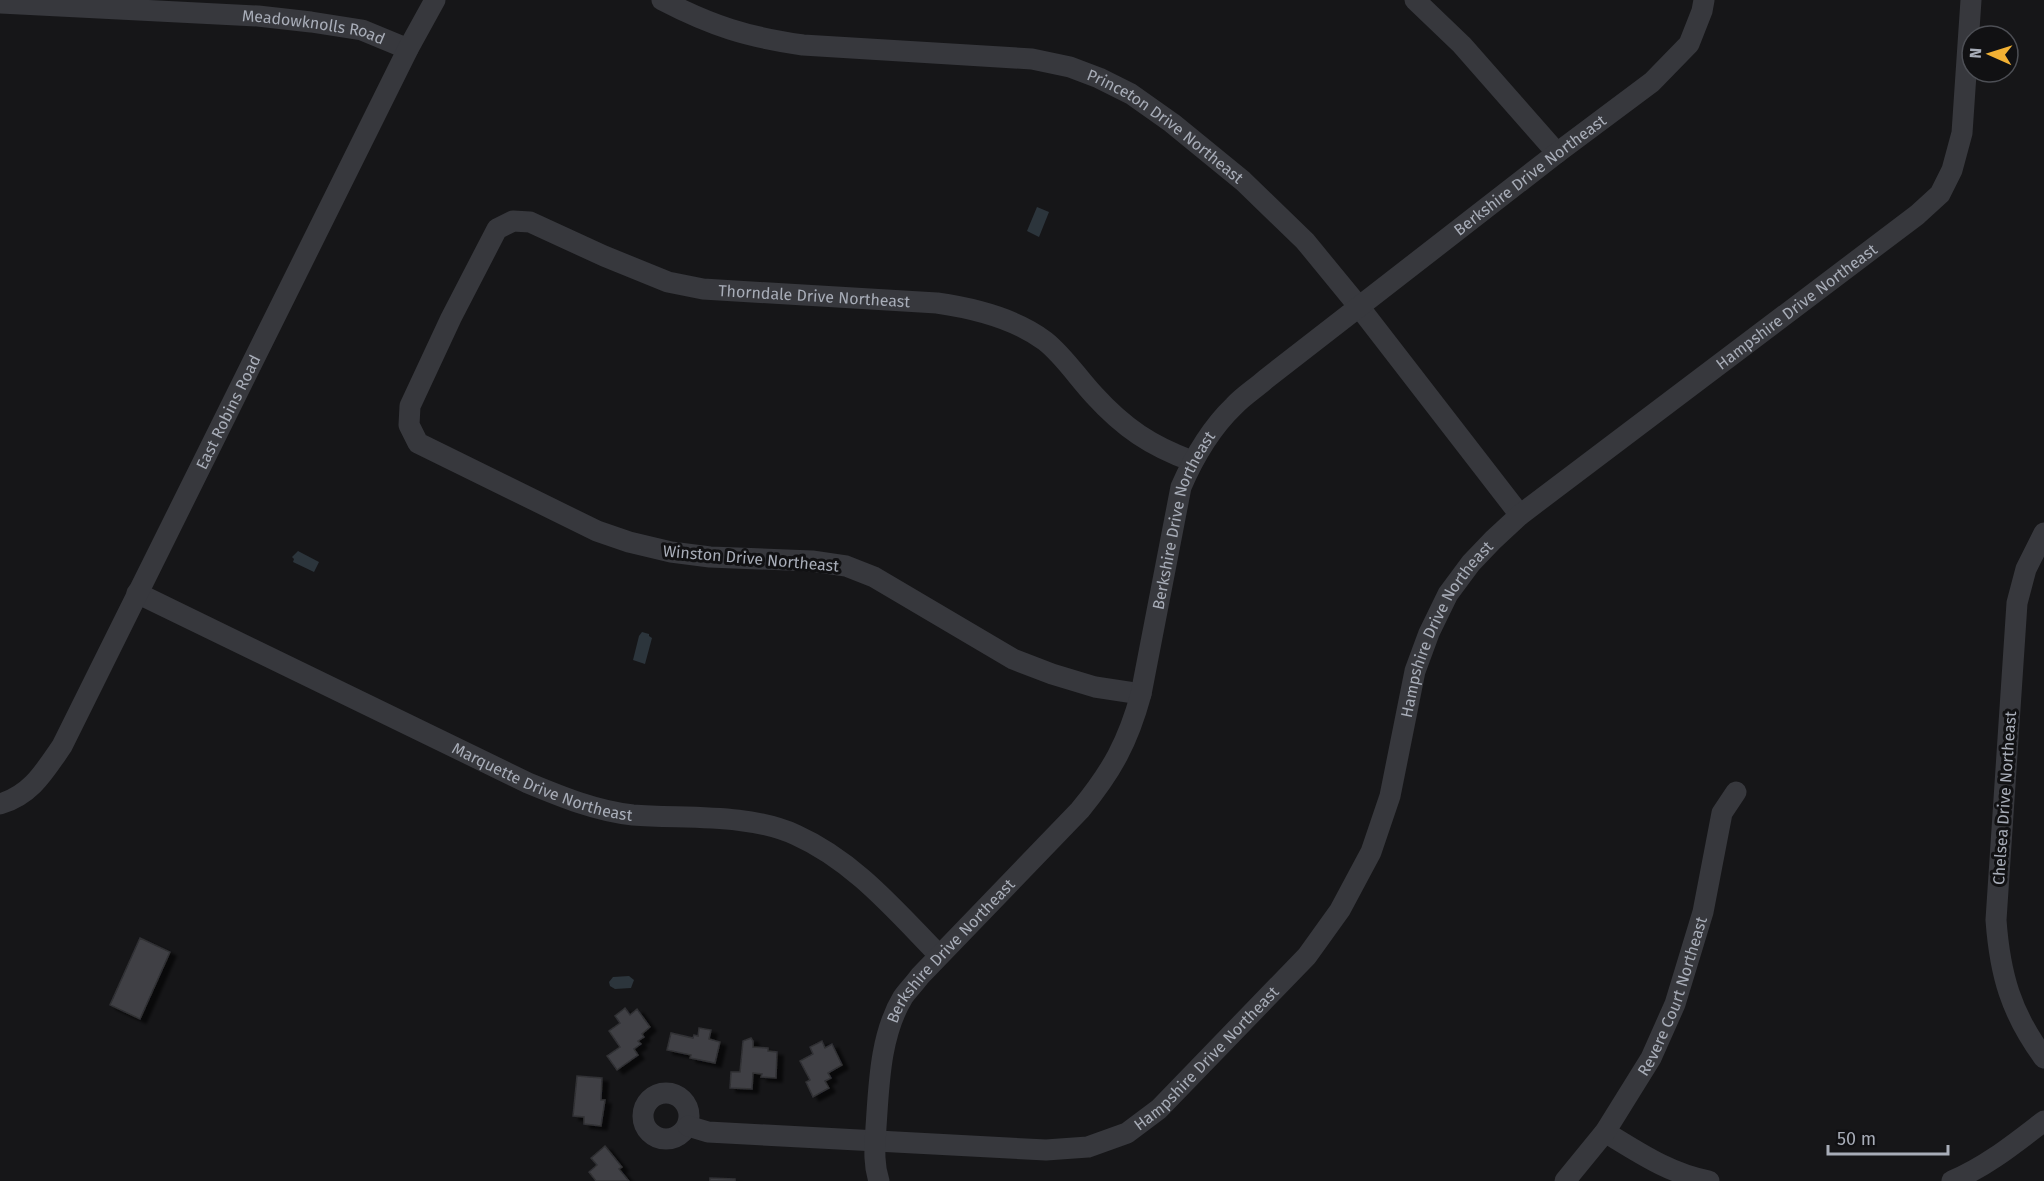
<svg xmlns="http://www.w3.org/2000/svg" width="2044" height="1181" viewBox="0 0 2044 1181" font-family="'Fira Sans',sans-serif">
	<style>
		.water { fill: #2c353c }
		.building { fill: #404145; stroke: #303034; stroke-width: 1.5; filter: url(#shadow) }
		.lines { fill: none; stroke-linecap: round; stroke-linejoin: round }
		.minor { stroke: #37383d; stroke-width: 21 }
		.labels { text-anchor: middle; stroke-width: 6; stroke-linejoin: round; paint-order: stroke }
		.street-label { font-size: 16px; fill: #a8adb8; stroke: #111113 }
	</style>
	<defs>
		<filter id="shadow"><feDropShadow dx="6" dy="4" stdDeviation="1.5" flood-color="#0009"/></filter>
	</defs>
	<rect width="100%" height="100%" fill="#161618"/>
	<!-- water -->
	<path class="water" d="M 1037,207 L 1049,212 L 1039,237 L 1027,231 Z
		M 298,551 L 319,562 L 314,572 L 293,562 L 294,559 L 292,557 Z
		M 642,632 L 649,634 L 649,636 L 652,638 L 645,664 L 633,660 L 639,636 Z
		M 629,976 L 634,980 L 631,988 L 615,989 L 610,986 L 609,982 L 613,977 Z"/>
	<!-- building -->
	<path class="building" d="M 140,938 L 170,952 L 140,1019 L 110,1005 Z
		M 625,1008 L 630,1015 L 637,1009 L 650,1027 L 642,1034 L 644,1037 L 638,1041 L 641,1044 L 634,1049 L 638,1055 L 617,1070 L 607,1056 L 620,1047 L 609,1031 L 620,1023 L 615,1016 Z
		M 699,1028 L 711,1030 L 709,1039 L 720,1042 L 715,1063 L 690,1058 L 691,1055 L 667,1050 L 671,1033 L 693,1038 L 694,1035 L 698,1036 Z
		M 751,1038 L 753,1041 L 753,1047 L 768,1048 L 768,1051 L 777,1052 L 776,1078 L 761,1077 L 762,1074 L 753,1073 L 752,1089 L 730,1088 L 731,1072 L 740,1072 L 743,1041 Z
		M 822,1041 L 825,1048 L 832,1044 L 842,1065 L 828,1073 L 831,1078 L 825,1081 L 829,1088 L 813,1097 L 806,1082 L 810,1080 L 800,1061 L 813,1054 L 810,1047 Z
		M 577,1076 L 602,1078 L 601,1100 L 605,1100 L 601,1126 L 584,1124 L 584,1117 L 573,1116 Z
		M 605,1146 L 622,1167 L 619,1169 L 629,1181 L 596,1181 L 589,1172 L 597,1165 L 591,1158 Z
		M 710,1178 L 735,1179 L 735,1181 L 710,1181 Z"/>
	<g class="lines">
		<!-- minor -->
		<g class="minor">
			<path id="s1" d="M 662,0 C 712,26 747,37 803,45 L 1032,59 L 1070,67 L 1099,78 L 1131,94 L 1172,123 L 1243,181 L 1305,241 L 1360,308 L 1520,515"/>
			<path d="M 1415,0 L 1462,45 L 1557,153"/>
			<path id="s2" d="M 0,3 L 258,16 L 311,22 L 362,30 L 408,49"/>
			<path d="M 2044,533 L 2026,569 L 2017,603 L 1996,920 C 2000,975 2011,1013 2044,1058"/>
			<path id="s3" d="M 137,593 L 528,783 C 562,797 596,811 633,815 C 685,819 748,813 796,835 C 854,861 895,910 939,955"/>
			<path id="s4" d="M 1141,694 L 1095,687 L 1052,674 L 1013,659 L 874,577 L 846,566 L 812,561 L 710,557 L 671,552 L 629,542 L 597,531 L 418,443 L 409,425 L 410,406 L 451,318 L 497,229 L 513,221 L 530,222 L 604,256 L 668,282 L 703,289 L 937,303 C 972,308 1016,319 1045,341 C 1064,356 1078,378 1094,395 C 1124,428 1151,446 1192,461"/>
			<path id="s5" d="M 0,804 C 31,795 44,772 62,746 L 408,49 L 435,0"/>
			<circle cx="666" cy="1116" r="23"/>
			<path id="s6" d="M 688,1126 L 708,1132 L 1046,1150 L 1088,1147 L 1127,1133 L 1159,1109 L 1307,956 L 1340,910 L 1371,852 L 1390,796 L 1415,671 L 1429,633 L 1448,594 L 1471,563 L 1493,540 L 1520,515 L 1917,215 L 1940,194 L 1952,170 L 1962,133 L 1971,0"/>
			<path d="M 1605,1132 C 1638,1152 1670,1174 1709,1181"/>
			<path id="s7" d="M 879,1181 C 873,1163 875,1146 876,1127 C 879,1084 880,1035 903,997 C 908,990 915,983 920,976 L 1080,810 C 1112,771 1128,742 1141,694 L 1181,487 C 1194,457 1210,429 1234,406 C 1243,396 1256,388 1266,379 L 1557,153 L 1652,82 L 1689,44 L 1702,11 L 1704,0"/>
			<path id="s8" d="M 1565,1181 L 1605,1132 L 1651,1058 L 1675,1004 L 1703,912 L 1722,813 L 1736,792"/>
			<path d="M 1952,1181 C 1987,1166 2014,1144 2044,1121"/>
		</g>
	</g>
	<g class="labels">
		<!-- street labels -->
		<g class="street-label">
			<text dy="6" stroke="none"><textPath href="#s2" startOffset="315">Meadowknolls Road</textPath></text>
			<text dy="6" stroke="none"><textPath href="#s1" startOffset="530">Princeton Drive Northeast</textPath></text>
			<text dy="6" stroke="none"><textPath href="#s7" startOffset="1262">Berkshire Drive Northeast</textPath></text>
			<text dy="6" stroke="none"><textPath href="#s4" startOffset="1346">Thorndale Drive Northeast</textPath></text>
			<text dy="6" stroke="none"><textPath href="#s6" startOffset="1542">Hampshire Drive Northeast</textPath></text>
			<text dy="6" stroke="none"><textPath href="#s5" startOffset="460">East Robins Road</textPath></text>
			<text dy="6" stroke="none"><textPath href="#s7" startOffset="758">Berkshire Drive Northeast</textPath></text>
			<text transform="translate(751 558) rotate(5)" y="6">Winston Drive Northeast</text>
			<text dy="6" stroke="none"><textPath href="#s6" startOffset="1056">Hampshire Drive Northeast</textPath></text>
			<text dy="6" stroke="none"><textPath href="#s3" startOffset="448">Marquette Drive Northeast</textPath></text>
			<text transform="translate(2004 798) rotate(-86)" y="6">Chelsea Drive Northeast</text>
			<text dy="6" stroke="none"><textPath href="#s7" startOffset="254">Berkshire Drive Northeast</textPath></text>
			<text dy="6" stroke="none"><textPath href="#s8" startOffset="216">Revere Court Northeast</textPath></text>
			<text dy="6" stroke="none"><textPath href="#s6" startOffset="552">Hampshire Drive Northeast</textPath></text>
		</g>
	</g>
	<!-- north arrow -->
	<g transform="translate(1990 54) rotate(273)"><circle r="28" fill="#111113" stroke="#4d4f55" stroke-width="1.5"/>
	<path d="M0-4.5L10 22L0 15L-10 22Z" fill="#f2b134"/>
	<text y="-9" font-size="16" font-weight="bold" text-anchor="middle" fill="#a8adb8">N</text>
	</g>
	<!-- scale -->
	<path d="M1828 1145v9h120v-9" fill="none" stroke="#a8adb8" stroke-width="3"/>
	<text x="1837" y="1145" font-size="18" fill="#a8adb8" stroke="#111113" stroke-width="4.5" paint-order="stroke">50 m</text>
</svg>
